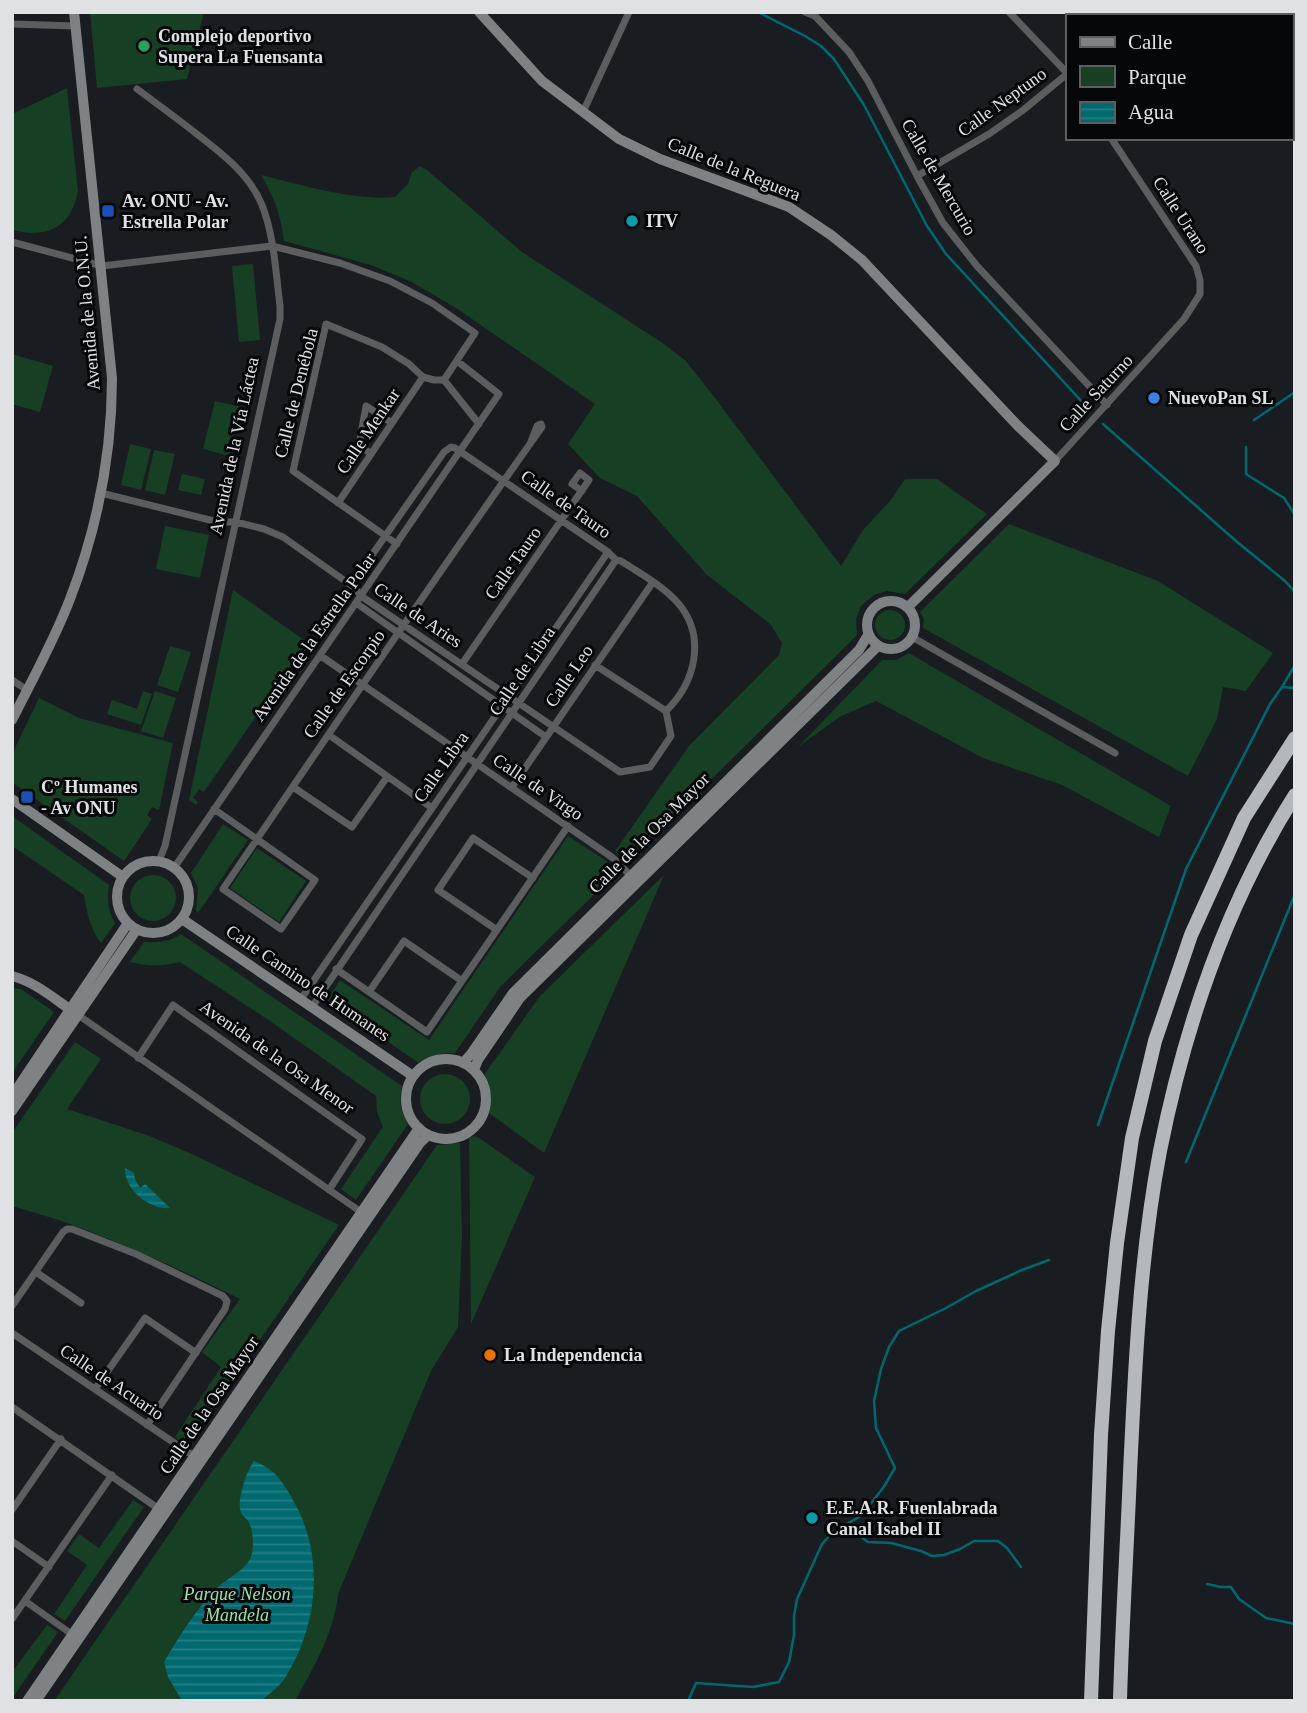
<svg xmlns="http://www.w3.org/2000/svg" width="1307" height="1713" viewBox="0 0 1307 1713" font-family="'Times New Roman',serif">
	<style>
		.green { fill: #173f24 }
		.water { fill: url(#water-rules) }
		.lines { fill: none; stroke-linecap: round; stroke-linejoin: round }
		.stream { stroke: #006970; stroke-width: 2.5 }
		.street { stroke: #5b5d5f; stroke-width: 7 }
		.secondary { stroke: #7f8285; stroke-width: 10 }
		.highway { stroke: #b3b8bd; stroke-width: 14 }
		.leisure-dot { fill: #2e9e5b; stroke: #060708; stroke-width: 2.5 }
		.transit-dot { fill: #1a4fb4; stroke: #060708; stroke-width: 2.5 }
		.culture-dot { fill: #0f9aa8; stroke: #060708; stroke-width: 2.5 }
		.shop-dot { fill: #3f7fe0; stroke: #060708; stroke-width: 2.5 }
		.food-dot { fill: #e8710a; stroke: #060708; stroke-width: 2.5 }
		.labels { text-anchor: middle; stroke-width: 6; stroke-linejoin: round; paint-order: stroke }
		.poi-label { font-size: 18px; font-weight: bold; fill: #dfe1e4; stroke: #060708; text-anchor: start }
		.street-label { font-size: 18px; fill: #dfe1e4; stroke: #060708 }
		.park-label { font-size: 18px; font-style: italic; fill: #98e5ab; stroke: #060708 }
	</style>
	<defs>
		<pattern id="water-rules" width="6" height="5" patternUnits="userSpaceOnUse" patternTransform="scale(1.75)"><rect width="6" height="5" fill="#006970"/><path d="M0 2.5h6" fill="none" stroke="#257e84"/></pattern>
	</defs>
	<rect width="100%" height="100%" fill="#191c21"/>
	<!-- green -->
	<path class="green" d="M 90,12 L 204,12 L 187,79 L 97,88 Z
		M 67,88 L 78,191 C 71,228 47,239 12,230 L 12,114 Z
		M 420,166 L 427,170 L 522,252 L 661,342 L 685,360 L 712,394 L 841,566 L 863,530 L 890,501 L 905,479 L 937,479 L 987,514 L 905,594 L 887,591 L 874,595 L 861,606 L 856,619 L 857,635 L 626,864 L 615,851 L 689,746 L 779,655 L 782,643 L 770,624 L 707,575 L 637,496 L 600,478 L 568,444 L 595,404 L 459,310 L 412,282 L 371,265 L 284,241 C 280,213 275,199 261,175 C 302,185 354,201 395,197 L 408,184 L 412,172 Z
		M 253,264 L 260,340 L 239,342 L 232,266 Z
		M 12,354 L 53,366 L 40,412 L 12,404 Z
		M 215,401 L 241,407 L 229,456 L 203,449 Z
		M 130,444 L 151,449 L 141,490 L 121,485 Z
		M 154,450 L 175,454 L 165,495 L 145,490 Z
		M 182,474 L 205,479 L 201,495 L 178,490 Z
		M 1009,524 L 1158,581 L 1273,653 L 1246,691 L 1223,687 L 1217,719 L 1188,776 L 923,628 L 924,619 L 920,612 Z
		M 165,526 L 209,535 L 200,578 L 156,569 Z
		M 233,590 L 307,642 L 204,792 L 199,789 L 193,798 L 198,802 L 196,805 L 189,800 Z
		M875 625a15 15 0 1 1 30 0a15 15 0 1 1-30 0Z
		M 170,646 L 191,652 L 178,692 L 157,685 Z
		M 909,653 L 1171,806 L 1159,837 L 1062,785 L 983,758 L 876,701 L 841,716 L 798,747 L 882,660 L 896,660 Z
		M 143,691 L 152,694 L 141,725 L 107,714 L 112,700 L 137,709 Z
		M 155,691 L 176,698 L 163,738 L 141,731 Z
		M 39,698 L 79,718 L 173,743 L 159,810 L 152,807 L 147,815 L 152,819 L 124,861 L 13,783 L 12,754 Z
		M 12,816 L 109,885 C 107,899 108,910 115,923 L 101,943 C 90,928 87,914 84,895 L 12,846 Z
		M 223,824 L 248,840 L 198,913 L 196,910 L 198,888 L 191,873 Z
		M 568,836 L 608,862 L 617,872 L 501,986 L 455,1053 C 442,1053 430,1054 419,1063 L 327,1000 L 340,980 L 429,1040 Z
		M 257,848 L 306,881 L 279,922 L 230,888 Z
		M 664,875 L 544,1153 L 489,1113 L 491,1094 L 484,1075 L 540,996 Z
		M130 898a23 23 0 1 1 46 0a23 23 0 1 1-46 0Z
		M 181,934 L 402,1086 C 399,1100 400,1111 408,1124 L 356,1200 L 341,1189 L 383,1127 L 377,1112 L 376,1096 L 270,1021 L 180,962 C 162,966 148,967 130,962 L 144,942 C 157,943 170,942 181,934 Z
		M 12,988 L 21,989 L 54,1012 L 12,1073 Z
		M 75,1042 L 101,1059 L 67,1109 L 147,1135 L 192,1154 L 339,1225 L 187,1446 L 175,1437 L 221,1367 L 202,1352 L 240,1299 C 184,1271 128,1245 70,1224 C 51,1217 31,1212 12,1206 L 12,1133 Z
		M420 1099a25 25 0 1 1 50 0a25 25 0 1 1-50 0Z
		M 474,1136 L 479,1138 L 535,1177 L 471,1324 L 469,1138 Z
		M 460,1143 L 462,1235 L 458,1327 L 431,1371 L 338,1594 C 334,1633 314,1667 295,1701 L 54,1701 L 437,1145 Z
		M 133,1500 L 144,1507 L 65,1621 L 54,1614 L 87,1565 L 67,1551 L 79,1534 L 99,1548 Z
		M 47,1625 L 58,1632 L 12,1699 L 12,1672 Z"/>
	<!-- water -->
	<path class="water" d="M 125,1168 L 134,1173 L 135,1179 L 140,1188 L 145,1184 L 170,1208 C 149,1210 124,1189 125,1168 Z
		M 254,1461 C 275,1469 284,1483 294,1502 C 325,1557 318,1626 285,1678 C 279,1687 269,1694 261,1701 L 184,1701 L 181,1699 L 168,1677 L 164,1662 C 180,1635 196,1609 218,1587 C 230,1576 248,1570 252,1553 C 254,1543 253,1529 248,1521 C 246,1518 242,1516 241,1512 C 236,1502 247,1470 254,1461 Z"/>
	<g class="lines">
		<!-- stream -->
		<path class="stream" d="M 758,12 L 805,36 L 821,46 L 834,59 L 864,105 L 927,226 L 946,254 L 1085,405
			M 1248,12 L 1249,16
			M 1291,103 L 1295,108
			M 1254,420 L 1295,392
			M 1103,424 L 1236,541 L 1285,581 L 1295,592
			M 1246,447 L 1246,474 L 1284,498 L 1295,515
			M 1295,665 L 1282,687 L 1295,688
			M 1098,1125 L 1186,869 L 1270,704 L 1282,687
			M 1186,1162 L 1295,894
			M 845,1525 L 868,1542 L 891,1543 L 921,1551 L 932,1556 L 944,1555 L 960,1549 L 974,1541 L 998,1541 L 1007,1548 L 1021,1567
			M 1207,1584 L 1221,1587 L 1231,1587 L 1239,1599 L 1266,1618 L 1295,1624
			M 688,1701 L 696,1683 L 753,1687 L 779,1682 L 789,1662 L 794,1635 L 794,1616 L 797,1599 L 822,1544 L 834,1531 L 861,1516 L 883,1488 L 895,1468 L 876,1428 L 874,1401 L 881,1369 L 889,1347 L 899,1331 L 946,1308 L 976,1291 L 1022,1270 L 1049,1260"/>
		<!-- street -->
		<path class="street" d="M 805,12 L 815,16 L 849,52 L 868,81 L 917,176 L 943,223 L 977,266 L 1107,405
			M 1009,12 L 1067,73
			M 12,24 L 75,26
			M 137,89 C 156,103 175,117 193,131 C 220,152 249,173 262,205 C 274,235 276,274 280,306 L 280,319 L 165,846 L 159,861
			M 583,112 L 629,12
			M 917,176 L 989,134 L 1022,111 L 1067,74
			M 12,242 L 102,266 L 272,246 L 340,263 L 390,281 L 432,303 L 475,333 L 444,380 L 479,424
			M 371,454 L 359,445 L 366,406 L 392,423
			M 1055,461 L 1184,319 L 1200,294 L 1200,280 L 1196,266 L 1111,138
			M 101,493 L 218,522 L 236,522 L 264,529 L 283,537 L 355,588 L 361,596 L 620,772 L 650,767 L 671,736 L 666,711
			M 338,503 L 423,377
			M 397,544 L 293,471 L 326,324 L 382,347 L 409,364 L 423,377 L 434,380 L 444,380
			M 351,585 L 444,452 L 451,447 L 455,448 L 608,552 L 616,560 L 621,561 C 640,573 663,586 678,603 C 707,637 695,683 666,711
			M 356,603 L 546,737
			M 912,637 L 1115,753
			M 321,656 L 613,858 L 631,876
			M 462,664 L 589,480 L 580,473 L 572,484 L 582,491
			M 595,665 L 666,711
			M 12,680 L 27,690
			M 329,735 L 432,808
			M 293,787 L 352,827 L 387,777
			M 512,787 L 653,582
			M 214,809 L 315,880 L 281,929 L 223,889 C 328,735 433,580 542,427 L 541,424 L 537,426 L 530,444
			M 174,868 L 499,394 L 457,361
			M 497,930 L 438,890 L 473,838 L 533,878
			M 336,969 L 427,1032 L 568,826
			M 369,992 L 404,941 L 462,981
			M 301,999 L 608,552
			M 312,1007 L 616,560
			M 78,1015 L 361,1212
			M 138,1058 L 173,1005 L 362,1139 L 329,1190
			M 36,1272 L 81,1303
			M 12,1306 L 63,1232 L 67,1229 L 72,1229 L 136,1254 L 223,1296 L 227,1301 L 225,1309 L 147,1425
			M 12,1333 L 195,1457
			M 95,1389 L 145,1318 L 196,1353
			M 12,1407 L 159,1509
			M 12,1510 L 61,1439
			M 12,1541 L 49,1567
			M 25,1601 L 73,1635
			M 12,1619 L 112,1475"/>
		<!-- secondary -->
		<path class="secondary" d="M 479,12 L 542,81 L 619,139 L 660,159 L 789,207 L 831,235 L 862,260 L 1018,426 L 1055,461 L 908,607
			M867 625a24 24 0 1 1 48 0a24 24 0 1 1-48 0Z
			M 12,720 C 32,680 54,641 70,599 C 97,529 112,453 112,378 L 74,12
			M 12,799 L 123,877
			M117 897a36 36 0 1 1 72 0a36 36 0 1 1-72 0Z
			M 182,919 L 413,1076
			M 12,976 C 35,982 52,997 71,1010
			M406 1099a40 40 0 1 1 80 0a40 40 0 1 1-80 0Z
			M 463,1063 L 471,1054 L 513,993 L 859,650 L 868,635
			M 474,1070 L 478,1060 L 520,998 L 878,646
			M 12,1096 L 128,923
			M 12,1111 L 137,929
			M 27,1701 L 419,1128
			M 36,1701 L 420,1143 L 428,1135"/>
		<!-- highway -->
		<path class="highway" d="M 1091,1701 L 1101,1435 L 1108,1331 L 1117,1243 L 1132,1138 L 1155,1041 L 1191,935 L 1244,818 L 1295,738
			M 1120,1701 C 1122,1625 1127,1549 1130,1473 C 1135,1365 1140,1256 1160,1151 C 1185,1025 1226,904 1295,795"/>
	</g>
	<!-- markers -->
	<circle class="leisure-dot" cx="144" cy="46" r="7"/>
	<g class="transit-dot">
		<rect x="101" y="204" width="14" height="14" rx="3.5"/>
		<rect x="20" y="790" width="14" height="14" rx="3.5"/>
	</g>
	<g class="culture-dot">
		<circle cx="632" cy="221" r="7"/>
		<circle cx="812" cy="1518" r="7"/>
	</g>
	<circle class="shop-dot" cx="1154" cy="398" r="7"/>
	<circle class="food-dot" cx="490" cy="1355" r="7"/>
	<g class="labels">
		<!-- poi labels -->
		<g class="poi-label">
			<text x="158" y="42">Complejo deportivo<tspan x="158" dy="21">Supera La Fuensanta</tspan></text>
			<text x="122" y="207">Av. ONU - Av.<tspan x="122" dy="21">Estrella Polar</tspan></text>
			<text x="646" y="227">ITV</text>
			<text x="1168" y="404">NuevoPan SL</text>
			<text x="41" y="793">Cº Humanes<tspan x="41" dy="21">- Av ONU</tspan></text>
			<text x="504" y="1361">La Independencia</text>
			<text x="826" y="1514">E.E.A.R. Fuenlabrada<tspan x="826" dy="21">Canal Isabel II</tspan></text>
		</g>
		<!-- street labels -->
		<g class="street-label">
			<text transform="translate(1002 102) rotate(-36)" y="6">Calle Neptuno</text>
			<text transform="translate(734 169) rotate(22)" y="6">Calle de la Reguera</text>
			<text transform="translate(939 177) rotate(60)" y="6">Calle de Mercurio</text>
			<text transform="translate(1181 215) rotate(57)" y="6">Calle Urano</text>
			<text transform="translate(87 313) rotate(-95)" y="6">Avenida de la O.N.U.</text>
			<text transform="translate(296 393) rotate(-76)" y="6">Calle de Denébola</text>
			<text transform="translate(1096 393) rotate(-47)" y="6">Calle Saturno</text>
			<text transform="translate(368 431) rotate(-56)" y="6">Calle Menkar</text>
			<text transform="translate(234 446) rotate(-78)" y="6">Avenida de la Vía Láctea</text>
			<text transform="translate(566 504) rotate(35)" y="6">Calle de Tauro</text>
			<text transform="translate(513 563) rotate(-55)" y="6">Calle Tauro</text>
			<text transform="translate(418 615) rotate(34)" y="6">Calle de Aries</text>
			<text transform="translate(314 637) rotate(-55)" y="6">Avenida de la Estrella Polar</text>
			<text transform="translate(522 671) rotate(-56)" y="6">Calle de Libra</text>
			<text transform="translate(569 676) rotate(-56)" y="6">Calle Leo</text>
			<text transform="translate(344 684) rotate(-55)" y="6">Calle de Escorpio</text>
			<text transform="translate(441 767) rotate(-55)" y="6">Calle Libra</text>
			<text transform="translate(538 787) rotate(34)" y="6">Calle de Virgo</text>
			<text transform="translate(649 833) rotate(-45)" y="6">Calle de la Osa Mayor</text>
			<text transform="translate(308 983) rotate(34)" y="6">Calle Camino de Humanes</text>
			<text transform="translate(277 1057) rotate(35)" y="6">Avenida de la Osa Menor</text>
			<text transform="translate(112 1382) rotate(34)" y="6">Calle de Acuario</text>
			<text transform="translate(209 1405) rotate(-56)" y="6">Calle de la Osa Mayor</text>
		</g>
		<!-- park labels -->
		<g class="park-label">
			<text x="237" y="1600">Parque Nelson<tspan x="237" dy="21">Mandela</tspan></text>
		</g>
	</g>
	<!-- border -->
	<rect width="1307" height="1713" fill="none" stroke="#dfe1e4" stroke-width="28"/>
	<!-- legend -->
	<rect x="1066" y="14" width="228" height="126" fill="#060708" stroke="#5d5e60" stroke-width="2"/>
	<rect x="1080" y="37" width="35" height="10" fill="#7f8285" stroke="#5d5e60" stroke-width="2"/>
	<text x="1128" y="49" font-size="21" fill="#dfe1e4">Calle</text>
	<rect x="1080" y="66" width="35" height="21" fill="#173f24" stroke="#5d5e60" stroke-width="2"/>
	<text x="1128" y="84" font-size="21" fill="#dfe1e4">Parque</text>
	<rect x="1080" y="102" width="35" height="21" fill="url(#water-rules)" stroke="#5d5e60" stroke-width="2"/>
	<text x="1128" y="119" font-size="21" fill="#dfe1e4">Agua</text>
</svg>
